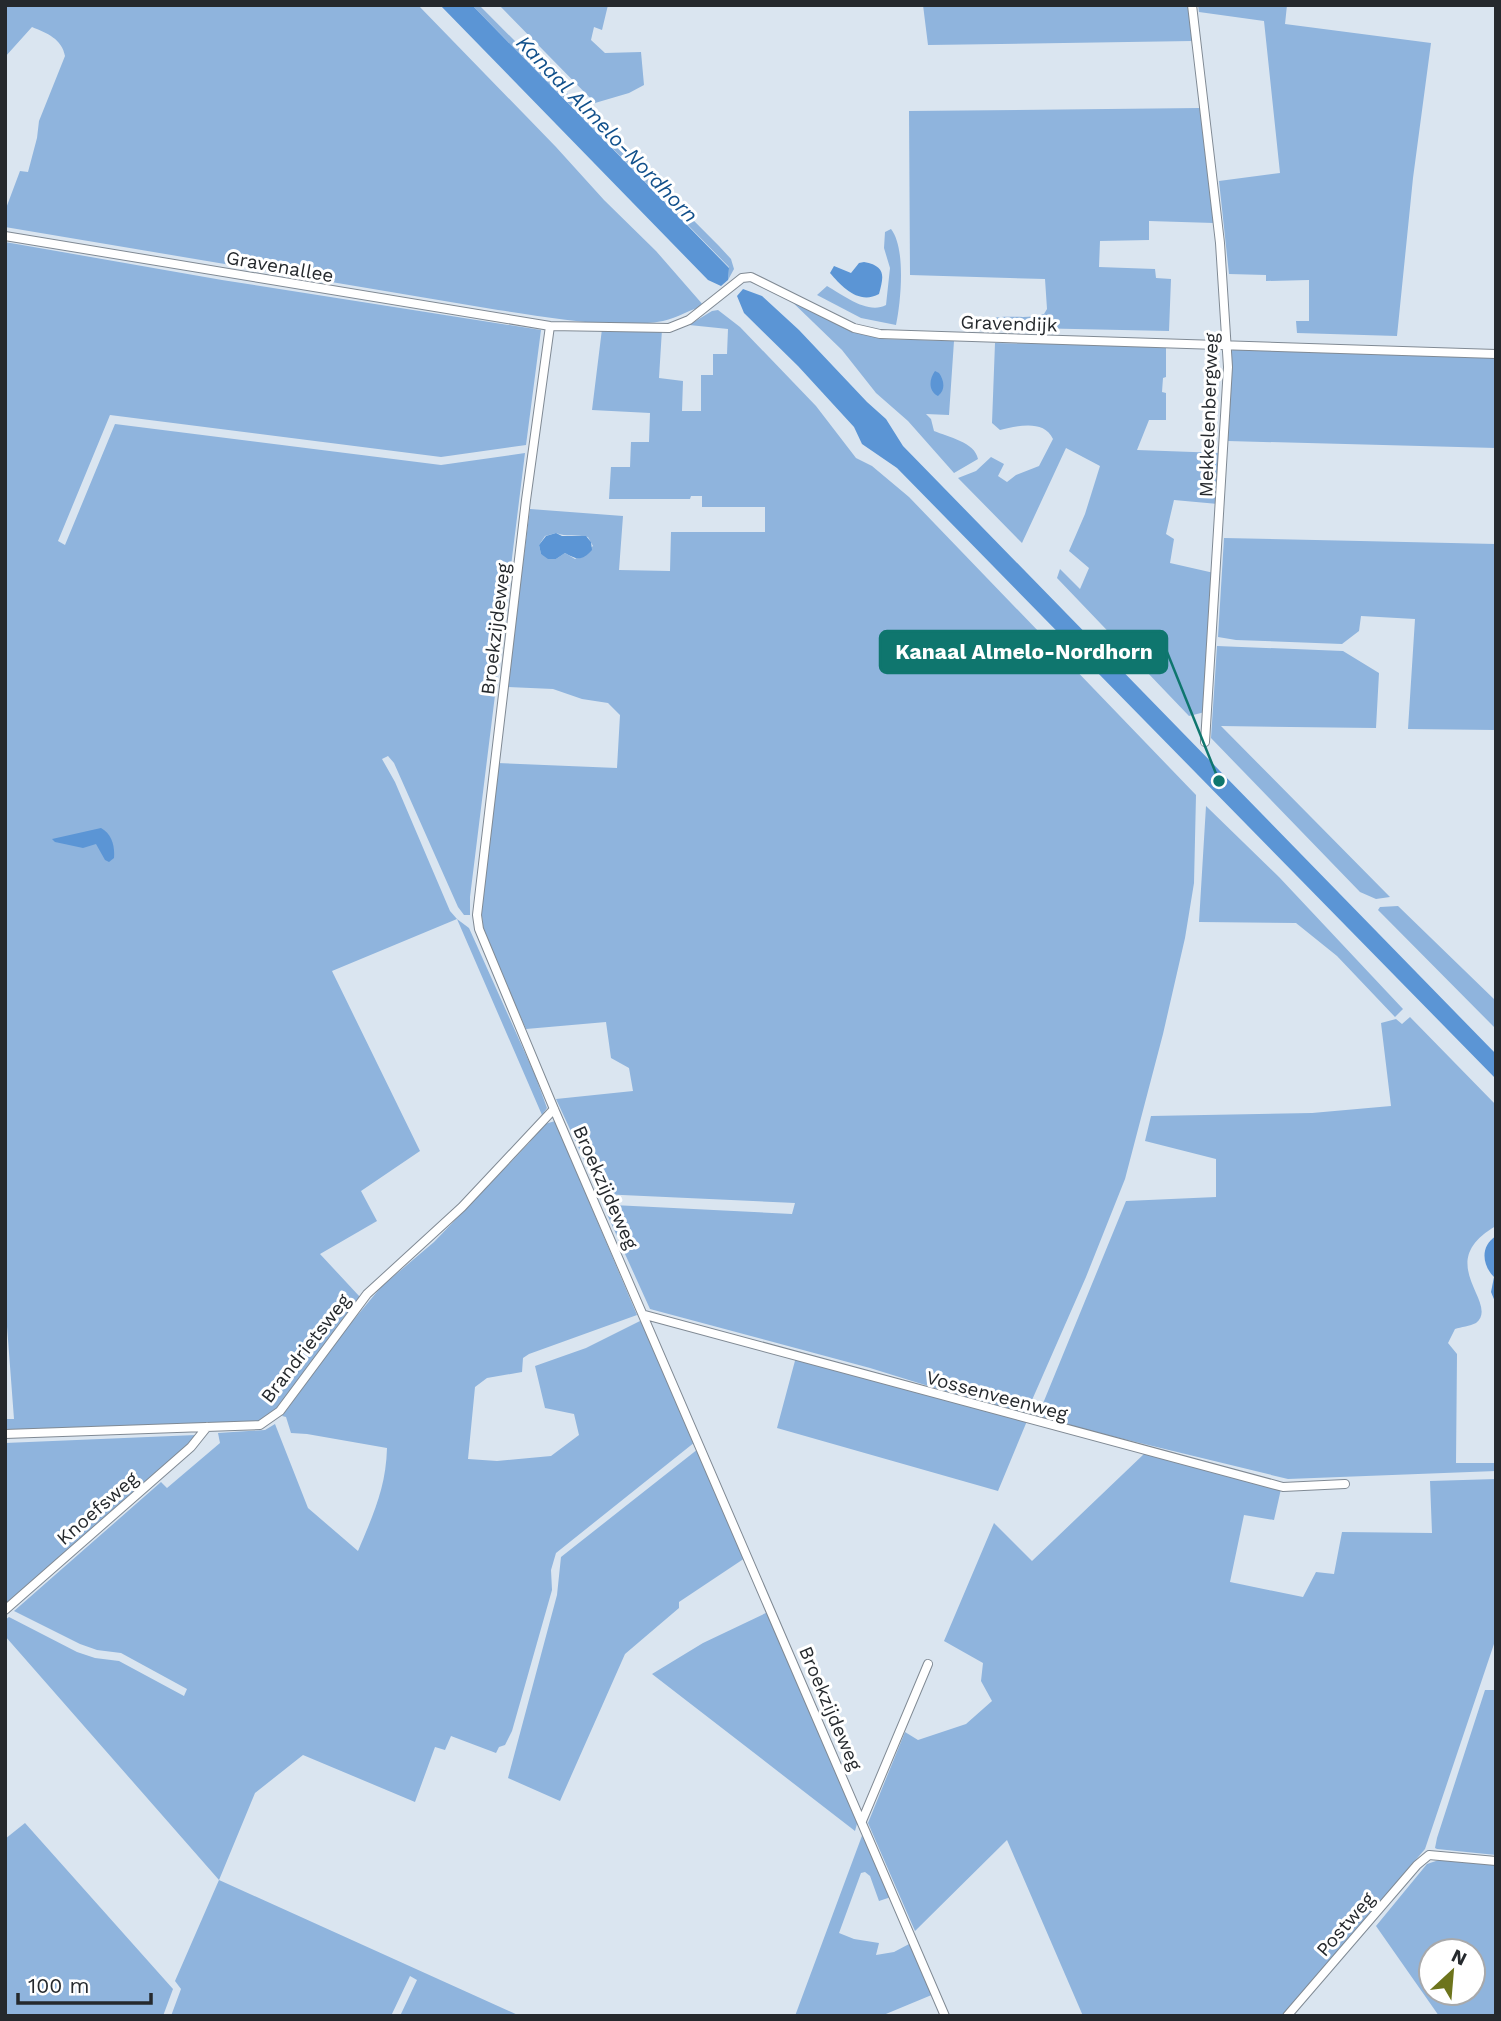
<svg xmlns="http://www.w3.org/2000/svg" width="1501" height="2021" viewBox="0 0 1501 2021" font-family="'Work Sans',sans-serif">
	<style>
		.green { fill: #8fb4dd; fill-rule: evenodd }
		.water { fill: #5b95d5 }
		.lines { fill: none; stroke-linecap: round; stroke-linejoin: round }
		.street-casing { stroke: #808a94; stroke-width: 10 }
		.street { stroke: #fff; stroke-width: 8 }
		.labels { text-anchor: middle; stroke-width: 6; stroke-linejoin: round; paint-order: stroke }
		.street-label { font-size: 19px; fill: #25292d; stroke: #fff }
		.water-label { font-size: 21px; font-style: italic; fill: #11508b; stroke: #fff }
		.leader { fill: none; stroke: #0f766e; stroke-width: 2.5 }
		.callout-dot { fill: #0f766e; stroke: #fff; stroke-width: 2.5 }
		.callout { fill: #0f766e; stroke: #0f766e; stroke-width: 2.5 }
		.callout-label { font-size: 21px; text-anchor: middle; font-weight: bold; fill: #fff }
	</style>
	<rect width="100%" height="100%" fill="#dae5f0"/>
	<!-- green -->
	<path class="green" d="M 5,5 L 418,5 L 556,147 L 604,200 L 656,251 L 704,306 C 690,309 678,318 663,321 C 614,330 547,317 498,310 L 5,227 L 5,211 L 20,171 L 28,172 L 37,138 L 39,121 L 65,56 C 62,39 47,33 32,27 L 5,57 Z
		M 472,5 L 479,5 L 719,246 L 731,259 L 734,269 L 728,280 L 729,267 Z
		M 499,5 L 608,5 L 602,30 L 594,27 L 591,40 L 605,53 L 641,52 L 644,85 L 629,93 L 595,103 Z
		M 923,5 L 1189,5 L 1192,41 L 928,45 Z
		M 1198,5 L 1287,5 L 1285,24 L 1431,43 L 1413,178 L 1397,336 L 1297,333 L 1296,321 L 1309,321 L 1309,280 L 1266,281 L 1266,275 L 1229,274 L 1219,181 L 1280,173 L 1264,21 L 1199,12 Z
		M 1200,108 L 1214,223 L 1149,221 L 1149,240 L 1100,241 L 1099,267 L 1155,269 L 1156,278 L 1171,279 L 1169,331 L 984,327 L 984,321 C 1001,312 1025,321 1044,314 L 1047,309 L 1045,279 L 910,275 L 909,111 Z
		M 891,229 C 906,248 901,301 896,325 L 861,318 L 817,295 L 827,286 C 843,295 868,315 886,305 L 890,268 L 884,248 L 885,232 Z
		M 5,242 L 222,280 L 541,330 L 526,445 L 441,457 L 110,415 L 58,541 L 65,545 L 115,424 L 441,465 L 525,453 L 470,897 L 470,915 L 464,915 L 458,907 L 394,763 L 388,756 L 382,759 L 395,782 L 450,911 L 457,919 L 469,928 L 535,1075 L 547,1108 L 542,1115 L 457,919 L 332,971 L 420,1151 L 361,1191 L 377,1221 L 320,1254 L 360,1297 L 271,1418 L 261,1422 L 5,1431 L 5,1419 L 14,1419 L 5,1300 Z
		M 784,294 L 867,335 L 882,339 L 954,341 L 949,415 L 926,414 L 931,419 L 934,431 C 948,437 975,442 978,459 L 954,473 L 908,421 L 876,393 L 842,350 Z
		M 718,310 L 740,327 L 816,406 L 856,458 L 872,466 L 909,497 L 1196,795 L 1194,883 L 1185,938 L 1163,1034 L 1125,1179 L 1086,1277 L 1025,1416 L 870,1368 L 650,1309 L 606,1212 L 608,1208 L 613,1205 L 792,1214 L 795,1203 L 600,1194 L 556,1099 L 633,1091 L 629,1068 L 611,1058 L 606,1022 L 526,1029 L 484,935 L 480,897 L 497,763 L 617,768 L 620,715 L 608,703 L 582,699 L 553,689 L 507,687 L 530,509 L 623,516 L 619,570 L 670,571 L 671,532 L 765,532 L 765,507 L 702,507 L 702,496 L 691,496 L 690,499 L 609,499 L 611,467 L 630,467 L 631,442 L 649,442 L 650,413 L 592,410 L 602,329 L 662,329 L 659,378 L 683,381 L 682,411 L 701,411 L 701,375 L 713,375 L 713,354 L 727,354 L 728,329 L 689,325 L 712,311 ZM 556,533 C 566,537 577,534 588,537 L 593,546 L 575,559 L 565,553 L 556,559 L 541,554 L 539,545 L 545,536 Z
		M 995,343 L 1166,346 L 1166,377 L 1163,378 L 1162,392 L 1166,393 L 1166,420 L 1149,420 L 1137,450 L 1221,453 L 1218,504 L 1174,500 L 1166,534 L 1174,539 L 1170,563 L 1214,573 L 1205,712 L 1189,716 L 1057,578 L 1060,569 L 1080,589 L 1089,568 L 1069,551 L 1085,514 L 1100,466 L 1066,448 L 1022,543 L 958,478 L 976,471 L 991,457 L 1004,464 L 998,476 L 1007,482 L 1016,475 L 1039,466 L 1053,439 C 1044,419 1017,426 1000,430 L 992,423 Z
		M 1235,347 L 1496,353 L 1496,448 L 1228,441 L 1231,352 Z
		M 1224,538 L 1496,544 L 1496,730 L 1408,729 L 1415,619 L 1361,616 L 1359,631 L 1342,644 L 1236,640 L 1218,637 Z
		M 1217,646 L 1343,651 L 1379,673 L 1376,728 L 1221,726 L 1390,897 L 1376,899 L 1360,892 L 1211,738 Z
		M 1206,806 L 1279,877 L 1403,1009 L 1395,1017 L 1337,956 L 1296,923 L 1199,922 Z
		M 1398,906 L 1496,1001 L 1496,1029 L 1378,910 L 1380,907 Z
		M 1410,1017 L 1496,1105 L 1496,1226 C 1431,1263 1501,1303 1476,1323 C 1470,1326 1461,1327 1455,1329 L 1448,1343 L 1457,1354 L 1456,1463 L 1496,1463 L 1496,1471 L 1288,1479 L 1037,1418 L 1126,1201 L 1216,1197 L 1216,1159 L 1145,1141 L 1151,1116 L 1312,1113 L 1391,1106 L 1381,1023 L 1396,1019 L 1402,1024 Z
		M 555,1121 L 637,1315 L 529,1354 L 523,1358 L 522,1372 L 487,1378 L 475,1387 L 468,1459 L 497,1461 L 551,1456 L 579,1435 L 574,1414 L 545,1408 L 535,1366 L 586,1348 L 640,1321 L 645,1321 L 695,1442 L 556,1553 L 551,1570 L 552,1590 L 512,1731 L 505,1745 L 499,1747 L 496,1753 L 451,1736 L 445,1750 L 435,1747 L 415,1802 L 303,1755 L 255,1793 L 219,1880 L 520,2016 L 400,2016 L 417,1980 L 410,1976 L 391,2016 L 171,2016 L 181,1989 L 175,1981 L 219,1880 L 5,1636 L 5,1620 L 9,1617 L 77,1652 L 95,1658 L 119,1661 L 184,1696 L 187,1689 L 121,1653 L 97,1650 L 80,1644 L 14,1611 L 161,1482 L 167,1488 L 220,1443 L 218,1433 L 265,1430 L 275,1424 L 308,1508 L 358,1551 C 373,1515 386,1488 387,1448 L 307,1434 L 291,1433 L 286,1417 L 282,1416 L 346,1329 L 381,1287 L 434,1242 L 529,1143 L 545,1124 Z
		M 796,1357 L 1027,1421 L 998,1491 L 777,1428 Z
		M 196,1435 L 194,1439 L 5,1605 L 5,1443 Z
		M 698,1449 L 745,1558 L 679,1602 L 679,1608 L 625,1654 L 560,1801 L 508,1778 L 557,1595 L 561,1557 Z
		M 1145,1453 L 1281,1489 L 1274,1520 L 1244,1515 L 1230,1582 L 1303,1597 L 1316,1572 L 1334,1574 L 1342,1532 L 1432,1533 L 1430,1481 L 1496,1479 L 1496,1638 L 1425,1849 L 1282,2016 L 1083,2016 L 1007,1840 L 915,1931 L 868,1823 L 905,1732 L 918,1740 L 966,1724 L 992,1701 L 981,1681 L 983,1663 L 944,1641 L 994,1523 L 1032,1561 Z
		M 768,1612 L 858,1820 L 855,1831 L 652,1674 L 703,1643 Z
		M 1485,1690 L 1496,1690 L 1496,1855 L 1437,1849 L 1435,1848 L 1437,1838 Z
		M 25,1823 L 173,1989 L 163,2016 L 5,2016 L 5,1839 Z
		M 863,1833 L 891,1897 L 879,1901 L 870,1876 L 865,1872 L 861,1873 L 839,1933 L 854,1939 L 879,1943 L 876,1955 L 894,1952 L 911,1943 L 934,1994 L 881,2016 L 795,2016 Z
		M 1439,1860 L 1496,1865 L 1496,2016 L 1439,2016 L 1376,1926 L 1427,1864 ZM 1431,1951 L 1473,1951 L 1473,1993 L 1431,1993 Z"/>
	<!-- water -->
	<path class="water" d="M 440,5 L 472,5 L 729,268 L 728,280 L 721,286 L 708,280 Z
		M 864,262 C 886,266 884,276 879,294 C 859,305 842,287 830,273 L 834,266 L 851,273 L 859,263 Z
		M 743,289 L 762,296 L 799,330 L 867,402 L 886,419 L 903,446 L 1496,1054 L 1496,1079 L 897,468 L 862,444 L 854,427 L 798,366 L 744,313 L 737,296 Z
		M 935,371 L 939,373 C 944,380 946,390 938,396 C 928,391 929,379 935,371 Z
		M 556,533 L 562,536 L 586,536 L 591,542 L 592,550 C 582,561 577,560 565,553 L 556,559 L 548,559 L 541,554 L 539,545 L 546,536 Z
		M 101,828 C 112,834 115,846 114,858 L 109,862 L 105,860 L 96,844 L 83,848 L 55,842 L 52,839 Z
		M 1496,1236 L 1496,1304 L 1491,1292 L 1494,1277 C 1482,1265 1480,1246 1496,1236 Z"/>
	<g class="lines">
		<defs>
			<path id="street" d="M 1192,5 L 1220,243 L 1228,367 L 1205,742
				M 5,236 L 550,326 L 669,328 L 689,320 L 742,278 L 751,277 L 854,328 L 880,334 L 1496,354
				M 550,326 L 526,500 L 477,915 L 479,929 L 554,1109 L 945,2016
				M 645,1315 L 1283,1487 L 1345,1484
				M 5,1434 L 260,1425 L 280,1411 L 367,1294 L 462,1207 L 554,1109
				M 5,1610 L 191,1447 L 207,1427
				M 862,1821 L 928,1664
				M 1287,2016 L 1417,1865 L 1429,1855 L 1496,1861"/>
		</defs>
		<!-- street casing -->
		<use href="#street" class="street-casing"/>
		<!-- street -->
		<use href="#street" class="street"/>
	</g>
	<g class="labels">
		<!-- street labels -->
		<g class="street-label">
			<text transform="translate(280 266) rotate(10)" y="7">Gravenallee</text>
			<text transform="translate(1009 323) rotate(2)" y="7">Gravendijk</text>
			<text transform="translate(1208 415) rotate(-88)" y="7">Mekkelenbergweg</text>
			<text transform="translate(495 629) rotate(-83)" y="7">Broekzijdeweg</text>
			<text transform="translate(606 1187) rotate(66)" y="7">Broekzijdeweg</text>
			<text transform="translate(305 1348) rotate(-52)" y="7">Brandrietsweg</text>
			<text transform="translate(997 1395) rotate(15)" y="7">Vossenveenweg</text>
			<text transform="translate(97 1508) rotate(-41)" y="7">Knoefsweg</text>
			<text transform="translate(831 1708) rotate(67)" y="7">Broekzijdeweg</text>
			<text transform="translate(1345 1924) rotate(-49)" y="7">Postweg</text>
		</g>
		<!-- water labels -->
		<g class="water-label">
			<text transform="translate(607 129) rotate(46)" y="7">Kanaal Almelo-Nordhorn</text>
		</g>
	</g>
	<!-- callouts -->
	<path class="leader" d="M1219 781L1167 652"/>
	<circle class="callout-dot" cx="1219" cy="781" r="7"/>
	<rect class="callout" x="880" y="631" width="287" height="42" rx="7"/>
	<g class="callout-label">
		<text x="1024" y="659">Kanaal Almelo-Nordhorn</text>
	</g>
	<!-- border -->
	<rect width="1501" height="2021" fill="none" stroke="#25292d" stroke-width="14"/>
	<!-- north arrow -->
	<g transform="translate(1452 1972) rotate(26)"><circle r="33" fill="#ffffff" stroke="#a8a9ab" stroke-width="2"/>
	<path d="M0-5L12 26L0 18L-12 26Z" fill="#6d741c"/>
	<text y="-10" font-size="19" font-weight="bold" text-anchor="middle" fill="#25292d">N</text>
	</g>
	<!-- scale -->
	<path d="M18 1993v10h133v-10" fill="none" stroke="#25292d" stroke-width="3.5"/>
	<text x="28" y="1993" font-size="21" fill="#25292d" stroke="#ffffff" stroke-width="5" paint-order="stroke">100 m</text>
</svg>
